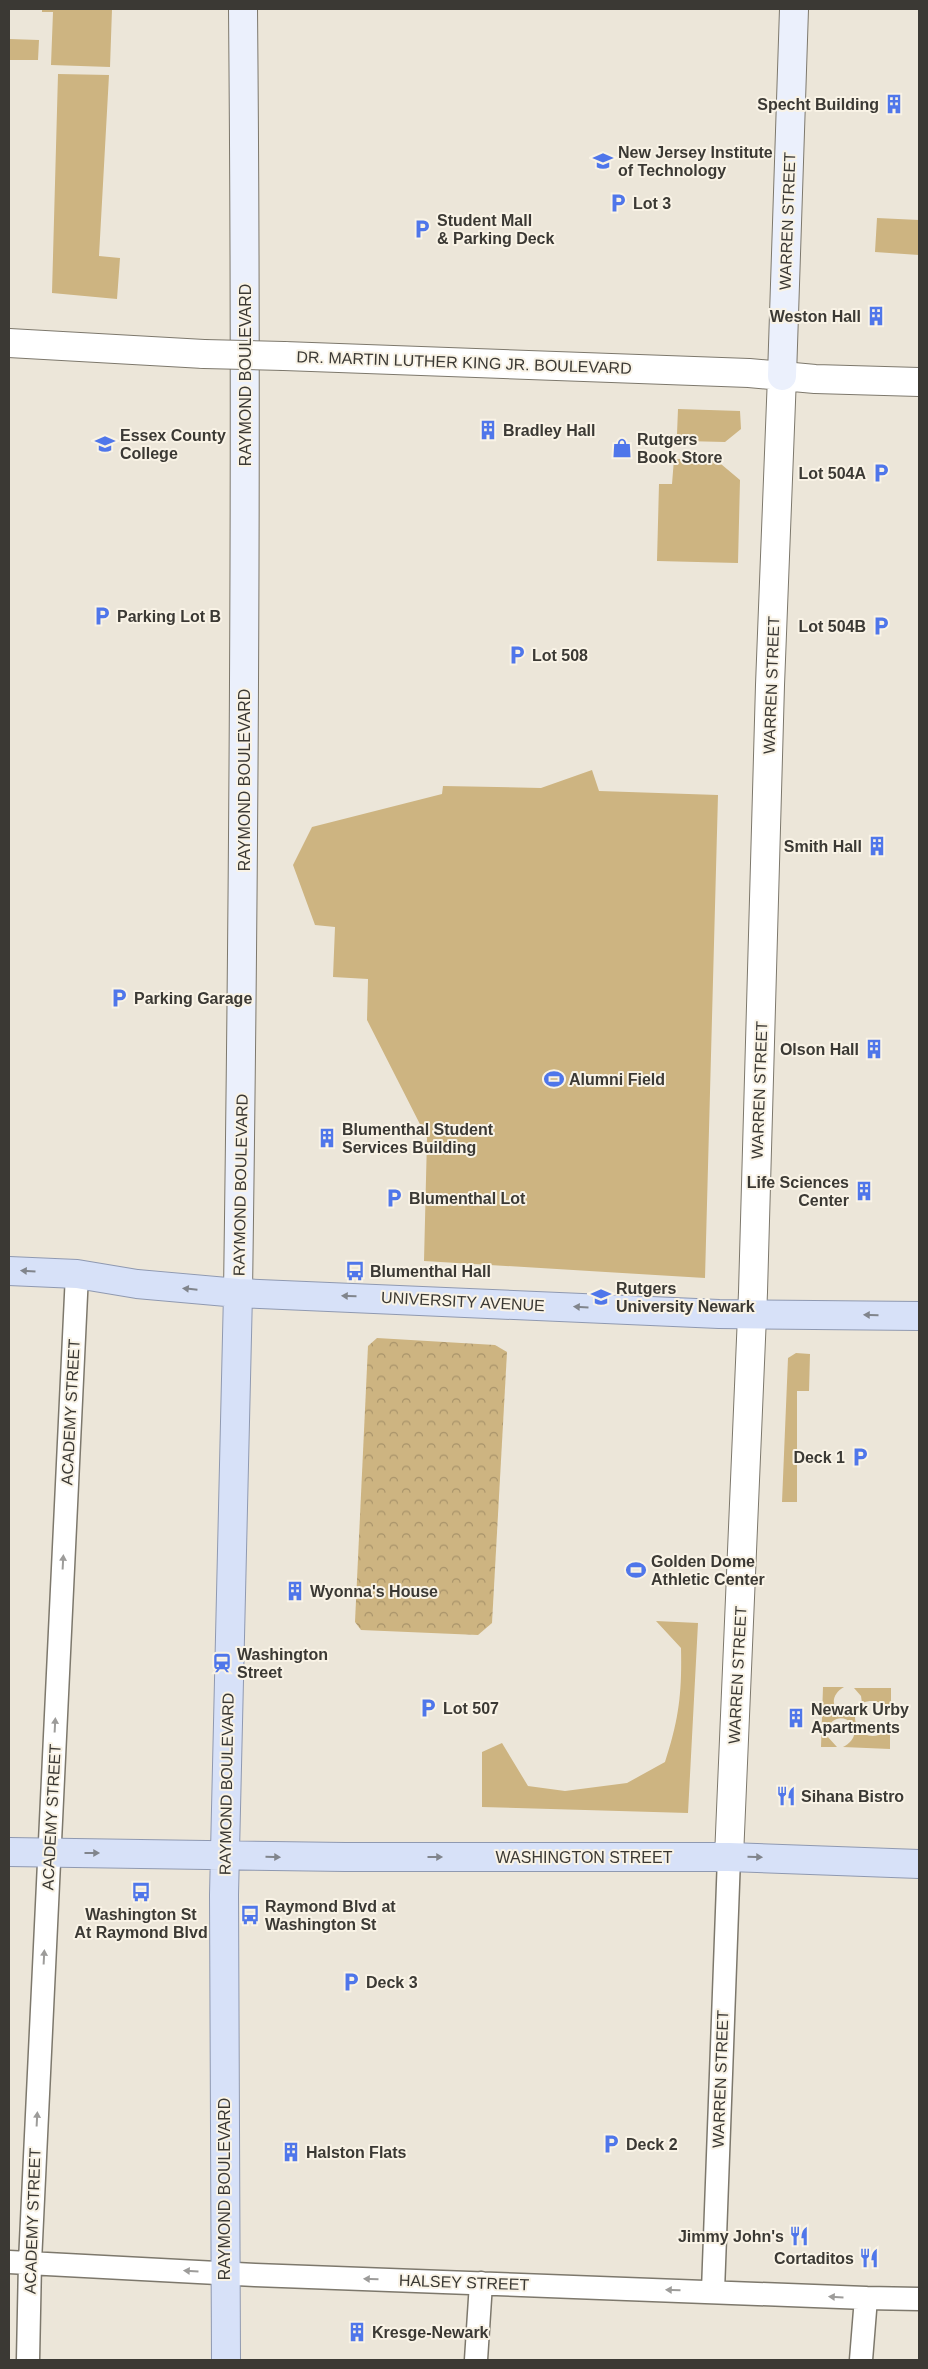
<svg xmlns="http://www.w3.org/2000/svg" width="928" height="2369" viewBox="0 0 928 2369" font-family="Arial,sans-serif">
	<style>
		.grass { fill: #cdb481 }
		.park { fill: url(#park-crowns) }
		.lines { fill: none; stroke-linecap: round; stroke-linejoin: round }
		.minor-casing { stroke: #7d786c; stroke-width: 25 }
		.tertiary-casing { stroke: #7d786c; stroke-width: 30 }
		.secondary-casing { stroke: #7d786c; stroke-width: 30 }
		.primary-casing { stroke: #8f99b1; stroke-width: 30 }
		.minor { stroke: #fff; stroke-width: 22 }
		.tertiary { stroke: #fff; stroke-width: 28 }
		.secondary { stroke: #ebf0fc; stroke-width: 28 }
		.primary { stroke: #d7e1f8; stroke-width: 28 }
		.tertiary-bridge-casing { stroke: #7d786c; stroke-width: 30; stroke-linecap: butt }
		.tertiary-bridge { stroke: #fff; stroke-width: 28 }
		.oneway { fill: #81858c }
		.oneway2 { fill: #9d9c9a }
		.labels { text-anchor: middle; stroke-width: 4; stroke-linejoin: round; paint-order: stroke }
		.poi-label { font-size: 16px; font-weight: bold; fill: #3b3934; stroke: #f9f3e6; text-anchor: start }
		.street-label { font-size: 16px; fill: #3b3934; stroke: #f9f3e6 }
	</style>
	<defs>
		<pattern id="park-crowns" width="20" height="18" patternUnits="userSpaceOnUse" patternTransform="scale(1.25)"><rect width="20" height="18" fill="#cdb481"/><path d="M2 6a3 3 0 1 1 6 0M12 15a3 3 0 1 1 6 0" fill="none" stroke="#a8936a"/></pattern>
	</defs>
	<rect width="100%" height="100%" fill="#ece6d9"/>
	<!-- grass -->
	<path class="grass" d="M 42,9 L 112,9 L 110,67 L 51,65 L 53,12 L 42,12 Z
		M 9,39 L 39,40 L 38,60 L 9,60 Z
		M 58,74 L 109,75 L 99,256 L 120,258 L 117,299 L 52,293 Z
		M 877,218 L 919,220 L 919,255 L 875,252 Z
		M 678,409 L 740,411 L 741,429 L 725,442 L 685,441 L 677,434 Z
		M 674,459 L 715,459 L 740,480 L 738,563 L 657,561 L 659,484 L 672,484 Z
		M 592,770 L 599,791 L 718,795 L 705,1278 L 424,1261 L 427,1138 L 367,1020 L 368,979 L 333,977 L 335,927 L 315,925 L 293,865 L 312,827 L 442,794 L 443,786 L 541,788 Z
		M 796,1353 L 810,1354 L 809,1391 L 797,1391 L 797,1502 L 782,1502 L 788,1358 Z
		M 656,1621 L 698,1623 L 688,1813 L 482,1807 L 482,1752 L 502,1743 L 528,1786 L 565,1791 L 627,1783 L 665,1762 C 679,1719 682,1693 681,1648 Z
		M 823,1687 L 844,1687 C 832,1694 830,1705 841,1715 L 855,1714 C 854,1729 864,1739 879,1735 L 890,1722 L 890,1749 L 843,1747 C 852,1742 858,1735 852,1723 C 843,1715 833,1717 827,1728 L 827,1736 L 837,1747 L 821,1747 Z
		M 854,1688 L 891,1688 L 891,1714 C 884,1703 876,1698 862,1703 L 861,1696 Z"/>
	<!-- park -->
	<path class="park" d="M 377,1338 L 495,1345 L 507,1352 L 492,1623 L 478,1635 L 361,1630 L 355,1622 L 368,1346 Z"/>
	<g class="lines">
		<defs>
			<path id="minor" d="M 9,2262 L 255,2275 L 866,2298 L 919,2299
				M 713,2291 L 729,1857
				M 28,2360 L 30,2262 L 77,1274
				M 476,2360 L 481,2283
				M 861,2360 L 866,2298"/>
			<path id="tertiary" d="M 9,343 L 204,354
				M 284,356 L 749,373 L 815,379 L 919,382
				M 729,1857 L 753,1292 L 770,685 L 782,376"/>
			<path id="secondary" d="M 782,376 L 794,9
				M 238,1293 C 244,865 247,437 243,9"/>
			<path id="primary" d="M 9,1271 L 77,1274 L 137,1284 L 238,1293 L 719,1314 L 919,1316
				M 9,1852 L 345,1857 L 729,1857 L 919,1864
				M 226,2360 L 224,1895 L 238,1293"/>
		</defs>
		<!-- minor casing -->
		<use href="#minor" class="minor-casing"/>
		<!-- tertiary casing -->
		<use href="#tertiary" class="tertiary-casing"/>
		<!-- secondary casing -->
		<use href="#secondary" class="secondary-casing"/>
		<!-- primary casing -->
		<use href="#primary" class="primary-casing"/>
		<!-- minor -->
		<use href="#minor" class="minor"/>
		<!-- tertiary -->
		<use href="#tertiary" class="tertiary"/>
		<!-- secondary -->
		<use href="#secondary" class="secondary"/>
		<!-- primary -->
		<use href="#primary" class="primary"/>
		<defs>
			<path id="tertiary-bridge" d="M 204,354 L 284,356"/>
		</defs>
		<!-- tertiary-bridge casing -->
		<use href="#tertiary-bridge" class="tertiary-bridge-casing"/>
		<!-- tertiary-bridge -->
		<use href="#tertiary-bridge" class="tertiary-bridge"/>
	</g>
	<!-- one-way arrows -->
	<defs><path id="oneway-solid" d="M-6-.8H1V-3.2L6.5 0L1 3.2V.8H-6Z" transform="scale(1.25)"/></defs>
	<g class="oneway">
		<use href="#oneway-solid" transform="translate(28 1271) rotate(-177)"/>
		<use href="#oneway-solid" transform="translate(190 1289) rotate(-174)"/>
		<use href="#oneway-solid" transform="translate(349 1296) rotate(-178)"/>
		<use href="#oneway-solid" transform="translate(581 1307) rotate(-177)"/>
		<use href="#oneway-solid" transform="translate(871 1315) rotate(-179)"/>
		<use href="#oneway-solid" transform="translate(92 1853)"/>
		<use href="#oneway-solid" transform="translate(273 1857) rotate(1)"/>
		<use href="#oneway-solid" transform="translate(435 1857)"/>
		<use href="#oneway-solid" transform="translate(755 1857) rotate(1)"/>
	</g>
	<g class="oneway2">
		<use href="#oneway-solid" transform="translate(63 1562) rotate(-87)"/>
		<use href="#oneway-solid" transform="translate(55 1725) rotate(-87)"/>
		<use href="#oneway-solid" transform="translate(44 1957) rotate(-87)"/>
		<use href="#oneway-solid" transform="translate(37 2119) rotate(-87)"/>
		<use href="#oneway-solid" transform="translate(191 2271) rotate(-177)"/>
		<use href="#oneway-solid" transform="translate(371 2279) rotate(-178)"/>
		<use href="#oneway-solid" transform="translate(673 2290) rotate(-178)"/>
		<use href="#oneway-solid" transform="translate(836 2297) rotate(-177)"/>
	</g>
	<!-- icons -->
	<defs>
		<symbol id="building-bare" viewBox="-9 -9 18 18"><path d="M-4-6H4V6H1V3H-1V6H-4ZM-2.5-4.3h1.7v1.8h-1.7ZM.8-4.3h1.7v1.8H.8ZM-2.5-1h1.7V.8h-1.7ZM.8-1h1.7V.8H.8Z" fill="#4f76ea" stroke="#f9f3e6" stroke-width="2.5" paint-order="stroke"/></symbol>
		<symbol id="university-bare" viewBox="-9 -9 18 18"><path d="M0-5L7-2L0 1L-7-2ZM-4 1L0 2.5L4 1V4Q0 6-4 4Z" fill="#4f76ea" stroke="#f9f3e6" stroke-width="2.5" paint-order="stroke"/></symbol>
		<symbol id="parking-bare" viewBox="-9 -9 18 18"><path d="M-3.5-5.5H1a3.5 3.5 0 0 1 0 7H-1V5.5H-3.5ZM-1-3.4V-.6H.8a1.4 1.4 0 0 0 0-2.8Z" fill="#4f76ea" stroke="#f9f3e6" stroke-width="2.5" paint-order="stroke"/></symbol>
		<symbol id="shop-bare" viewBox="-9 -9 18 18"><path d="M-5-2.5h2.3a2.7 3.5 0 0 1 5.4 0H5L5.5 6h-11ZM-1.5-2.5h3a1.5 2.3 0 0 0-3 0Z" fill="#4f76ea" stroke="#f9f3e6" stroke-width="2.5" paint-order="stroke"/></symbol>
		<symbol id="stadium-bare" viewBox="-9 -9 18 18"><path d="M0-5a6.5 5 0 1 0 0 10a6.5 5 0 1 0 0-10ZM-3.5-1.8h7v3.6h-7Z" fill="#4f76ea" stroke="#f9f3e6" stroke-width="2.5" paint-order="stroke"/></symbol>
		<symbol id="bus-bare" viewBox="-9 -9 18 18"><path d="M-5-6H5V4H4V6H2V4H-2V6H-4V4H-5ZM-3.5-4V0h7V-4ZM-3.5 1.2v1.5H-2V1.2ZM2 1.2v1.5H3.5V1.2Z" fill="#4f76ea" stroke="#f9f3e6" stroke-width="2.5" paint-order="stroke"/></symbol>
		<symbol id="station-bare" viewBox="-9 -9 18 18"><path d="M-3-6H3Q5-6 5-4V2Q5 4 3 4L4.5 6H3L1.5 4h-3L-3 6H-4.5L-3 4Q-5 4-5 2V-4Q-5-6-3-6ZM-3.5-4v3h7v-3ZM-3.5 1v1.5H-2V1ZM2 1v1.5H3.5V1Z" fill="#4f76ea" stroke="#f9f3e6" stroke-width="2.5" paint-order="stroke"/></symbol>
		<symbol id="restaurant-bare" viewBox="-9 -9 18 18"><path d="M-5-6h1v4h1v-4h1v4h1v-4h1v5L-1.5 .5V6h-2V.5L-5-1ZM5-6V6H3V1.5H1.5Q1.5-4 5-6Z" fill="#4f76ea" stroke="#f9f3e6" stroke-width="2.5" paint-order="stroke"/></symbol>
	</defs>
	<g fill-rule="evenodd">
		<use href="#building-bare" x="880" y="90" width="28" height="28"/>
		<use href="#university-bare" x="589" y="147" width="28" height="28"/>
		<use href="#parking-bare" x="604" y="189" width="28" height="28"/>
		<use href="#parking-bare" x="408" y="215" width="28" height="28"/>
		<use href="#building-bare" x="862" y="302" width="28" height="28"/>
		<use href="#building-bare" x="474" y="416" width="28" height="28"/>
		<use href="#university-bare" x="91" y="430" width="28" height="28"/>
		<use href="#shop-bare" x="608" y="434" width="28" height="28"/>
		<use href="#parking-bare" x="867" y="459" width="28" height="28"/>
		<use href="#parking-bare" x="88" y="602" width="28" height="28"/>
		<use href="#parking-bare" x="867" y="612" width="28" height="28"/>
		<use href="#parking-bare" x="503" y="641" width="28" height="28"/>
		<use href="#building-bare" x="863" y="832" width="28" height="28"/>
		<use href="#parking-bare" x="105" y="984" width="28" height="28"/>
		<use href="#building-bare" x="860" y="1035" width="28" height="28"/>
		<use href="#stadium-bare" x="540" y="1065" width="28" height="28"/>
		<use href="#building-bare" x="313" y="1124" width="28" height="28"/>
		<use href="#building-bare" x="850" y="1177" width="28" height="28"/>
		<use href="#parking-bare" x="380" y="1184" width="28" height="28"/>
		<use href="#bus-bare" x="341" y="1257" width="28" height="28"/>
		<use href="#university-bare" x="587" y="1283" width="28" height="28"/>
		<use href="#parking-bare" x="846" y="1443" width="28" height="28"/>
		<use href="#stadium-bare" x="622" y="1556" width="28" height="28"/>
		<use href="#building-bare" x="281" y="1577" width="28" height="28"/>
		<use href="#station-bare" x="208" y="1649" width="28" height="28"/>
		<use href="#parking-bare" x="414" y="1694" width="28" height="28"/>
		<use href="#building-bare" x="782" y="1704" width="28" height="28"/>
		<use href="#restaurant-bare" x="772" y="1782" width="28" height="28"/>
		<use href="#bus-bare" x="127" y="1878" width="28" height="28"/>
		<use href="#bus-bare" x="236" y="1901" width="28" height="28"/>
		<use href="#parking-bare" x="337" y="1968" width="28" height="28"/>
		<use href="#parking-bare" x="597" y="2130" width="28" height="28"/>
		<use href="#building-bare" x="277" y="2138" width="28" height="28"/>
		<use href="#restaurant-bare" x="785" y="2222" width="28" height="28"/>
		<use href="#restaurant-bare" x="855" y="2244" width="28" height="28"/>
		<use href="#building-bare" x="343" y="2318" width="28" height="28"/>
	</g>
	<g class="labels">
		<!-- poi labels -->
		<g class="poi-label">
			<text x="879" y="110" text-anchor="end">Specht Building</text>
			<text x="618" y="158">New Jersey Institute<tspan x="618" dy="18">of Technology</tspan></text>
			<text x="633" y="209">Lot 3</text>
			<text x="437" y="226">Student Mall<tspan x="437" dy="18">&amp; Parking Deck</tspan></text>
			<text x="861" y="322" text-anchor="end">Weston Hall</text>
			<text x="503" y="436">Bradley Hall</text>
			<text x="120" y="441">Essex County<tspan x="120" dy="18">College</tspan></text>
			<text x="637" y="445">Rutgers<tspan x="637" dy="18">Book Store</tspan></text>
			<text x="866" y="479" text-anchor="end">Lot 504A</text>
			<text x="117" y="622">Parking Lot B</text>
			<text x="866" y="632" text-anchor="end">Lot 504B</text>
			<text x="532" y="661">Lot 508</text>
			<text x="862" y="852" text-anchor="end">Smith Hall</text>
			<text x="134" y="1004">Parking Garage</text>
			<text x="859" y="1055" text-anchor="end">Olson Hall</text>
			<text x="569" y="1085">Alumni Field</text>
			<text x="342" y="1135">Blumenthal Student<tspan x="342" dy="18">Services Building</tspan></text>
			<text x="849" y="1188" text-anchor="end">Life Sciences<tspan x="849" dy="18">Center</tspan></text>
			<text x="409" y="1204">Blumenthal Lot</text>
			<text x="370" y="1277">Blumenthal Hall</text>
			<text x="616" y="1294">Rutgers<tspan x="616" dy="18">University Newark</tspan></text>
			<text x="845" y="1463" text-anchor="end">Deck 1</text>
			<text x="651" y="1567">Golden Dome<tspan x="651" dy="18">Athletic Center</tspan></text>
			<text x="310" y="1597">Wyonna's House</text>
			<text x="237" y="1660">Washington<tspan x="237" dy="18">Street</tspan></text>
			<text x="443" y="1714">Lot 507</text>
			<text x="811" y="1715">Newark Urby<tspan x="811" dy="18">Apartments</tspan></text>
			<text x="801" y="1802">Sihana Bistro</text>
			<text x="265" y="1912">Raymond Blvd at<tspan x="265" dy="18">Washington St</tspan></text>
			<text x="141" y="1920" text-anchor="middle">Washington St<tspan x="141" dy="18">At Raymond Blvd</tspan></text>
			<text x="366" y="1988">Deck 3</text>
			<text x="626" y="2150">Deck 2</text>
			<text x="306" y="2158">Halston Flats</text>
			<text x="784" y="2242" text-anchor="end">Jimmy John's</text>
			<text x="854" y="2264" text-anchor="end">Cortaditos</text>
			<text x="372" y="2338">Kresge-Newark</text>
		</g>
		<!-- street labels -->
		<g class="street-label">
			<text transform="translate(787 221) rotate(-88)" y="6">WARREN STREET</text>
			<text transform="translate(464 362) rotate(2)" y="6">DR. MARTIN LUTHER KING JR. BOULEVARD</text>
			<text transform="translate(245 375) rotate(-90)" y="6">RAYMOND BOULEVARD</text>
			<text transform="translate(771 685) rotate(-88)" y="6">WARREN STREET</text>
			<text transform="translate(244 780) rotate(-90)" y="6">RAYMOND BOULEVARD</text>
			<text transform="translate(759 1090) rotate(-88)" y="6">WARREN STREET</text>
			<text transform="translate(240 1185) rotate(-89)" y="6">RAYMOND BOULEVARD</text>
			<text transform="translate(463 1301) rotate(3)" y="6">UNIVERSITY AVENUE</text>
			<text transform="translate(70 1412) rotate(-87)" y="6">ACADEMY STREET</text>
			<text transform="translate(737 1675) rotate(-87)" y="6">WARREN STREET</text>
			<text transform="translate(226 1784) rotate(-89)" y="6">RAYMOND BOULEVARD</text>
			<text transform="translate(51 1817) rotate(-87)" y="6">ACADEMY STREET</text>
			<text x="584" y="1863">WASHINGTON STREET</text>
			<text transform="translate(720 2079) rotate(-88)" y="6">WARREN STREET</text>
			<text transform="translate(224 2189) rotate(-90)" y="6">RAYMOND BOULEVARD</text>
			<text transform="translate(32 2221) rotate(-88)" y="6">ACADEMY STREET</text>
			<text transform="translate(464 2282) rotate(2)" y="6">HALSEY STREET</text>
		</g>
	</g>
	<!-- border -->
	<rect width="928" height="2369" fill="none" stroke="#3b3934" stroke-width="20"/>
</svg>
